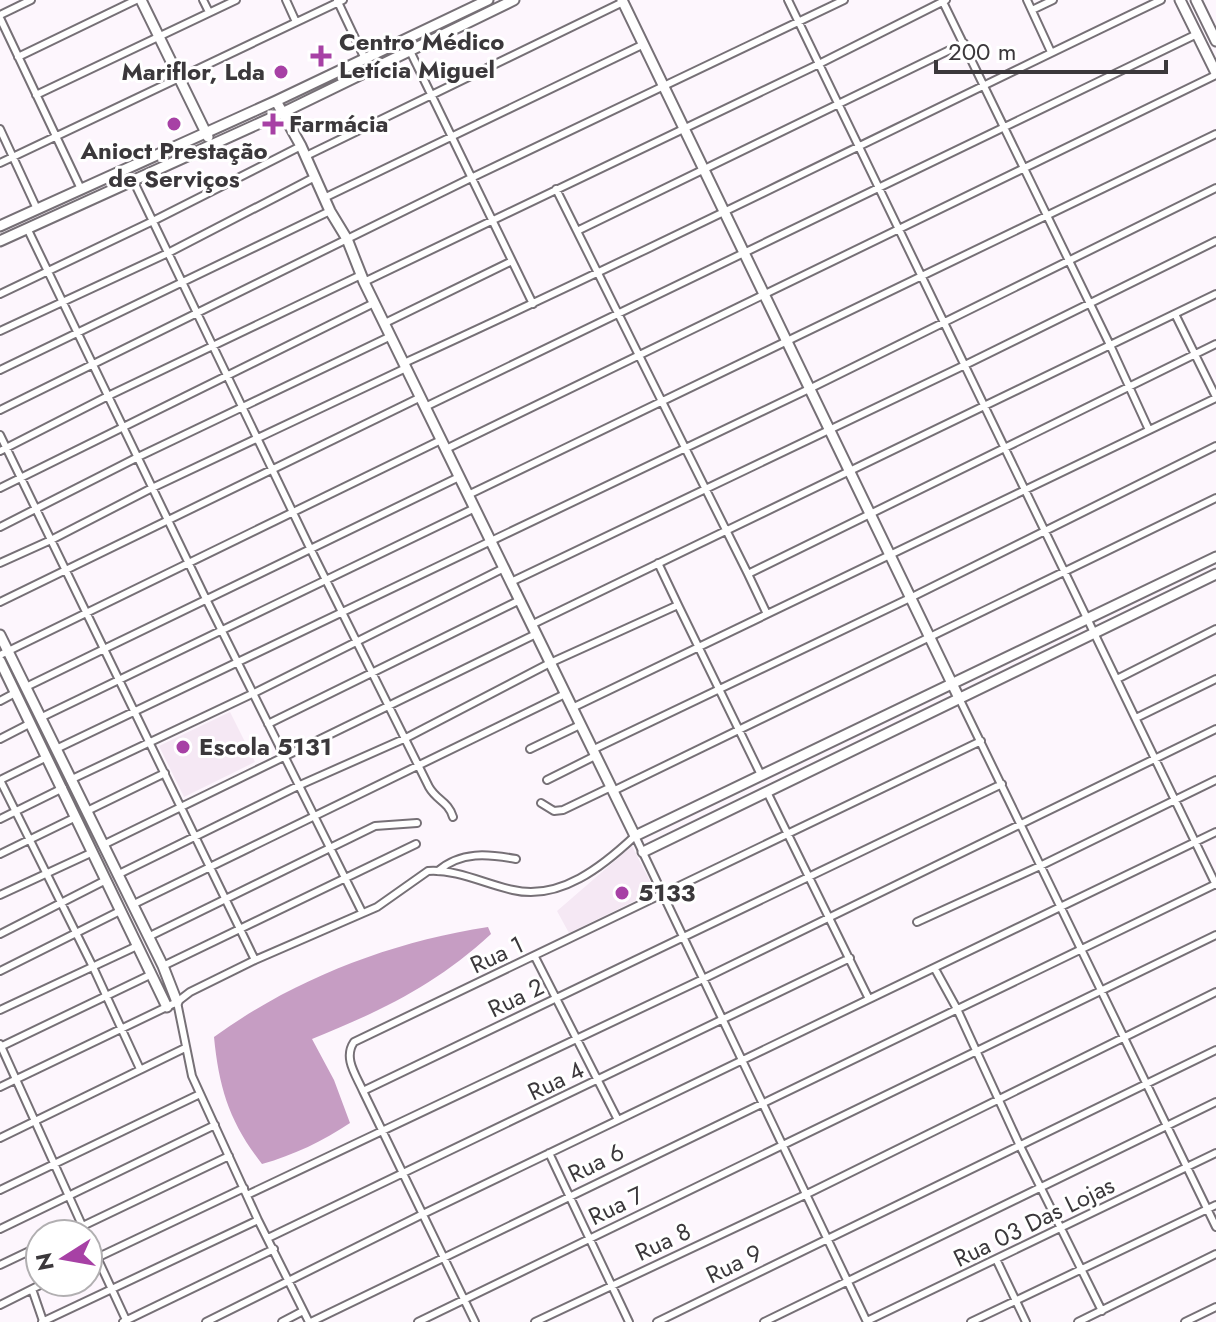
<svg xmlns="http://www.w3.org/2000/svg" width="1216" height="1322" viewBox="0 0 1216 1322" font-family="Jost,sans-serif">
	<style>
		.built { fill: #f5e8f4 }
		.water { fill: #c69dc3 }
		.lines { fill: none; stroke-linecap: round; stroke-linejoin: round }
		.street-casing { stroke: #767076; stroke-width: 10 }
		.secondary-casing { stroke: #767076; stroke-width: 13 }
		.street { stroke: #fff; stroke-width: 6 }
		.secondary { stroke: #fff; stroke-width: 9 }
		.poi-dot { fill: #a741a5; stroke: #fff; stroke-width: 3 }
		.labels { text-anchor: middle; stroke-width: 6; stroke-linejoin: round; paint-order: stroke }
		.poi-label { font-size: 24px; font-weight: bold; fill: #3b383b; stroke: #fff; text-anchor: start }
		.street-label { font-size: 24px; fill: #3b383b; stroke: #fff }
	</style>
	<rect width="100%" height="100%" fill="#fdf6fd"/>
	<!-- built -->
	<path class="built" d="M 230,712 L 255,762 L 184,797 L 159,746 Z
		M 632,846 L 655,891 L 569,933 L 557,911 Z"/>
	<!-- water -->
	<path class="water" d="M 488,927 L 491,934 C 436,985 381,1011 312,1039 L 334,1080 L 350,1123 C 323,1141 294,1155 262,1164 C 230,1123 219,1089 214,1037 C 294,979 390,942 488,927 Z"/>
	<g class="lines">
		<defs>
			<path id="street" d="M 203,0 L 209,12
				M 286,0 L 296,22
				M 337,0 L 365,59
				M 788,0 L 1216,885
				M 1027,0 L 1051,52
				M 943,2 L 1110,345 L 1149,430
				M 1032,10 L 1053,0
				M 0,15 L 31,0
				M 0,18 L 81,189
				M 410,51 L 533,304
				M 18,57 L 136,0
				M 36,95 L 236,0
				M 0,129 L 37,209
				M 306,156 L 623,2
				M 0,163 L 343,0
				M 133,180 L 310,548 L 429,787 C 437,801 448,801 453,817
				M 556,189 L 748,574
				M 324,198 L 644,44
				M 27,228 L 206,599 L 362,912
				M 577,231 L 964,43
				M 364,282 L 819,64 L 946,0
				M 0,294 L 153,221 L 301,146
				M 1175,314 L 1216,397
				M 385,323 L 512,261
				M 0,331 L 168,253 L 313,178
				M 404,363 C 658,247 908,121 1161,0
				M 0,370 L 330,211
				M 425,407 L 1197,34
				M 0,410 L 471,178 L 844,0
				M 0,435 L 104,649 L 459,477
				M 446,449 L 1216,75
				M 0,451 L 108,396 L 361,275
				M 0,488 L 374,303
				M 468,495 L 1216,134
				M 0,527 L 138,457 L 391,336
				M 0,563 L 51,540 L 152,488 L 406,368
				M 658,563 L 678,605
				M 511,582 L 965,365 L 1216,241
				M 0,602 L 421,397
				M 767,614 L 748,574 L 1216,344
				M 531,625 L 1216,294
				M 0,655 L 441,440
				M 1117,679 L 1216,629
				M 26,687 L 104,649 L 255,960
				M 959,698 L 1216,1227
				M 0,701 L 15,693
				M 572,708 L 1216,398
				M 40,718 L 475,508
				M 1136,718 L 1216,679
				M 268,724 L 520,600
				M 0,739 L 31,723
				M 56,749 L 809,389 L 1216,188
				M 530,749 L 580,725
				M 592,750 L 910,598 L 1216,446
				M 0,780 L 93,967 L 140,1069
				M 0,780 L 47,757
				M 70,780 L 254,693 L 504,568
				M 547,780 L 595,756
				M 613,791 L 1216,498
				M 767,792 L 869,999
				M 541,803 L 554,811 L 563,810 L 611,787
				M 87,811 L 165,773
				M 0,819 L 63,788
				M 103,845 L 536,634
				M 0,854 L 76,817
				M 438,871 C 461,851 488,854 516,859
				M 117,875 L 300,785 L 406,738 L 550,663 L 678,605 L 761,775
				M 0,895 L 93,852
				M 132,905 L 565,694
				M 917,922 L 1040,866 L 1216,780
				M 0,934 L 106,880
				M 148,937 L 375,826 L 417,823
				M 535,957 L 618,1120
				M 163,966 L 416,844
				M 935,969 L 957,1009 L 1020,1146 L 1102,1311
				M 0,971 L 120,911
				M 177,1002 L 192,1076 L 258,1220 L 309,1322
				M 0,1010 L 137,946
				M 0,1044 L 86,1234
				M 0,1047 L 152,974
				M 0,1087 L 177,1002 L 190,992 L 255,960 L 377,907 L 428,871 C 457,869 485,884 513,890 C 560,901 603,866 635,836 L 867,1322
				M 363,1091 L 1002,784
				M 0,1138 L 185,1048
				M 549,1153 L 629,1322
				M 0,1190 L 200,1094
				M 247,1195 L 703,979 L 1216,729
				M 0,1229 L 215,1125
				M 66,1234 L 229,1156
				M 88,1238 L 127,1322
				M 268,1238 L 850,958
				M 997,1261 L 1026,1322
				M 88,1262 L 244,1188
				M 0,1265 L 40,1246
				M 32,1289 L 43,1321
				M 0,1305 L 46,1282
				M 867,1321 L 1216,1153
				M 42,1322 L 258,1220
				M 123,1322 L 274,1249
				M 206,1322 L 423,1214 L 1216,832
				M 282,1322 L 303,1311
				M 311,1322 L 1216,884
				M 418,1322 L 1216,935
				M 475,1322 L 363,1091 C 356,1075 343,1058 354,1042 L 981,741
				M 535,1322 L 807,1194 L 1216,992
				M 657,1322 L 1216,1050
				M 764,1322 L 1216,1102
				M 971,1322 L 1216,1205
				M 1078,1322 L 1216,1254
				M 1185,1322 L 1216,1307"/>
			<path id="secondary" d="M 141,0 L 208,137
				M 622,0 L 959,698
				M 1180,0 L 1216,73
				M 1196,0 L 1216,41
				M 276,101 L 301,146 L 330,211 L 347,239 L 364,282 L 635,836 L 1216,557
				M 0,226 L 276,101 L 488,0
				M 0,241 L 282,113 L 514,0
				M 0,635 L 163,966 L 177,1002
				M 0,661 L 167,1007
				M 643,852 L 1216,574"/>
		</defs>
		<!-- street casing -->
		<use href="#street" class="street-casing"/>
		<!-- secondary casing -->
		<use href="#secondary" class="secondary-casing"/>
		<!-- street -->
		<use href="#street" class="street"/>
		<!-- secondary -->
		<use href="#secondary" class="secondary"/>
	</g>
	<!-- markers -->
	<g class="poi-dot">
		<path d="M317 44h8v8h8v8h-8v8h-8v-8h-8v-8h8z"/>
		<circle cx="281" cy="72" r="8"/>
		<circle cx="174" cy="124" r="8"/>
		<path d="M269 112h8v8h8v8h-8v8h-8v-8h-8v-8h8z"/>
		<circle cx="183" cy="747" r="8"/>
		<circle cx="622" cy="893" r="8"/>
	</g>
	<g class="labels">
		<!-- poi labels -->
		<g class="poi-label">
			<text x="339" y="50">Centro Médico<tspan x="339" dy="28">Letícia Miguel</tspan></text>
			<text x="265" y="80" text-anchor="end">Mariflor, Lda</text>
			<text x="289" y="132">Farmácia</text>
			<text x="174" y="159" text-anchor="middle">Anioct Prestação<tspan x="174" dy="28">de Serviços</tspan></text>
			<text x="199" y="755">Escola 5131</text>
			<text x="638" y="901">5133</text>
		</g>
		<!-- street labels -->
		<g class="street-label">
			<text transform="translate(497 955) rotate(-25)" y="8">Rua 1</text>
			<text transform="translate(516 998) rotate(-26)" y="8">Rua 2</text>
			<text transform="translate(556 1081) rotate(-26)" y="8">Rua 4</text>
			<text transform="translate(596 1163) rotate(-26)" y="8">Rua 6</text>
			<text transform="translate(616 1206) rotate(-26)" y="8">Rua 7</text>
			<text transform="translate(1034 1222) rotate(-26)" y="8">Rua 03 Das Lojas</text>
			<text transform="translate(663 1242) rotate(-25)" y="8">Rua 8</text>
			<text transform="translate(734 1264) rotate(-26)" y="8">Rua 9</text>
		</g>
	</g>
	<!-- north arrow -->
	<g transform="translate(64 1258) rotate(259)"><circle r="38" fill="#ffffff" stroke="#b1afb1" stroke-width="2"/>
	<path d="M0-6L14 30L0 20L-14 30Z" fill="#a741a5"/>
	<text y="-12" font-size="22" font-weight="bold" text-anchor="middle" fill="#3b383b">N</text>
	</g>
	<!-- scale -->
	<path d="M936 60v12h230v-12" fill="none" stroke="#3b383b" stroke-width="4"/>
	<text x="948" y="60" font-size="24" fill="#3b383b" stroke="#ffffff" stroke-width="6" paint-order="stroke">200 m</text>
</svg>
